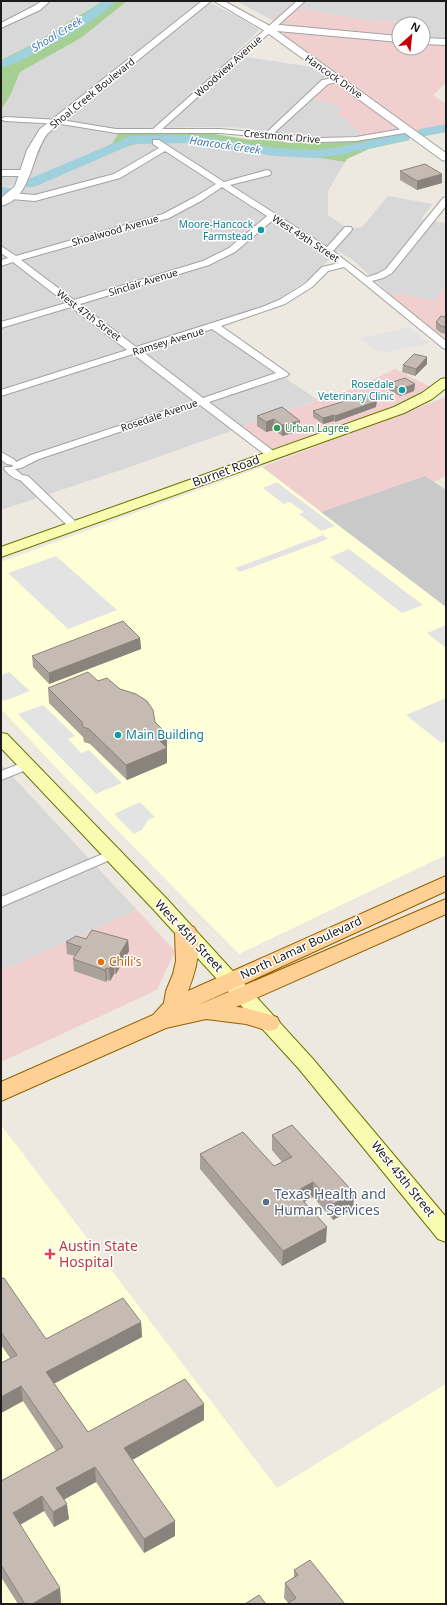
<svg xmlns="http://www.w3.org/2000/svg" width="447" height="1605" viewBox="0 0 447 1605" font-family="'Noto Sans',sans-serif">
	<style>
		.residential { fill: #d9d8d8 }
		.commercial { fill: #f0cfce }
		.education { fill: #ffffd7 }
		.religious { fill: #c9c9c9 }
		.forest { fill: #a5cf93 }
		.parking { fill: #e3e3e3 }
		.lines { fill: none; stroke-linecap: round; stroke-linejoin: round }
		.river { fill: #9ed0de; fill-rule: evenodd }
		.minor-casing { stroke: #a2a2a2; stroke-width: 2 }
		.tertiary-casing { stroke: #a2a2a2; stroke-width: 2 }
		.secondary-casing { stroke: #697400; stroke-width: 2 }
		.primary-casing { stroke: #926100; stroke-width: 2 }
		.minor { fill: #fff; fill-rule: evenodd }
		.tertiary { fill: #fff; fill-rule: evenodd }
		.secondary { fill: #f9fcb0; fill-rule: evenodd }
		.primary { fill: #ffd093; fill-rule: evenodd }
		.wall { fill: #a9a19a }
		.shaded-wall { fill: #8a837d }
		.building { fill: #c5bbb3; stroke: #8a837d }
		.culture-dot { fill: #0f9aa8; stroke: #fff; stroke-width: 1.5 }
		.leisure-dot { fill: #2e9e5b; stroke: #fff; stroke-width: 1.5 }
		.food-dot { fill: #e8710a; stroke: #fff; stroke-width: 1.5 }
		.service-dot { fill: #5c6f8a; stroke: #fff; stroke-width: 1.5 }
		.health-dot { fill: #e0444e; stroke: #fff; stroke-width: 1.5 }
		.labels { text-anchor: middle; stroke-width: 3; stroke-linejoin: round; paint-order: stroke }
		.far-street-label { font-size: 10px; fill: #1b1b1b; stroke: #fff }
		.far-culture-label { font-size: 10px; fill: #0d838f; stroke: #fff; text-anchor: end }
		.far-leisure-label { font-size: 10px; fill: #27864d; stroke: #fff; text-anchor: start }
		.far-water-label { font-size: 11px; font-style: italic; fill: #457aae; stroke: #fff }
		.street-label { font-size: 12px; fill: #1b1b1b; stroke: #fff }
		.culture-label { font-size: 12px; fill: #0d838f; stroke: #fff; text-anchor: start }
		.food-label { font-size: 12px; fill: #c56008; stroke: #fff; text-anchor: start }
		.near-service-label { font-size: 14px; fill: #4e5e75; stroke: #fff; text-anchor: start }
		.near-health-label { font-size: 14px; fill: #be3a42; stroke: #fff; text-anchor: start }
	</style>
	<rect width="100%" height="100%" fill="#ede9e0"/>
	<!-- residential -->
	<path class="residential" d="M 1,1 L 103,1 L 33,44 L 1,60 Z
		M 127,1 L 206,1 L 241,18 L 259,30 L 233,55 L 312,67 L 335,83 L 327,84 L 313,98 L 334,104 L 343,111 L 337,112 L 364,136 L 325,137 L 229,127 L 122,128 L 112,144 L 42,176 L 1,189 L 1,110 L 11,94 L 20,72 L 81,38 Z
		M 236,1 L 446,1 L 446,38 L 423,37 L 423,24 L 361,19 L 289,7 L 272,20 Z
		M 182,140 L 204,142 L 248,152 L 314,157 L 345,162 L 328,191 L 328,215 L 344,226 L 358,228 L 362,227 L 388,196 L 433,204 L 421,219 L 446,223 L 446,286 L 435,301 L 397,293 L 391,295 L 354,261 L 338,251 L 312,277 L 281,298 L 266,305 L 207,323 L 216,332 L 318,400 L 127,468 L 1,510 L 1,194 L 26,188 L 116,150 L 140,143 Z
		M 1,764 L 137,910 L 1,971 Z"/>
	<!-- commercial -->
	<path class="commercial" d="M 289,7 L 361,19 L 419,24 L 399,24 L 399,35 L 284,25 L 272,20 Z
		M 287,32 L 399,41 L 399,48 L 423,48 L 423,42 L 446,44 L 446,83 L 433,95 L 446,104 L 446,125 L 416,131 L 283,36 L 284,33 Z
		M 335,83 L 400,130 L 364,136 L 337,112 L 342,111 L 334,104 L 312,98 L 327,84 Z
		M 446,286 L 446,341 L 391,295 L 397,293 L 435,301 Z
		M 395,369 L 431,387 L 418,395 L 392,407 L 272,450 L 241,427 L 360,386 Z
		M 446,397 L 446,476 L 434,482 L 425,476 L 321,512 L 262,467 Z
		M 137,910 L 175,951 L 157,990 L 1,1062 L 1,971 Z"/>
	<!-- education -->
	<path class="education" d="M 262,467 L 444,606 L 446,605 L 446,855 L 239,954 L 66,778 L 1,709 L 1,562 Z
		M 1,1125 L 277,1488 L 446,1384 L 446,1604 L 1,1604 Z"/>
	<!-- religious -->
	<path class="religious" d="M 425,476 L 446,490 L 446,605 L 445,606 L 321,512 Z"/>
	<!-- forest -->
	<path class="forest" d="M 103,1 L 127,1 L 81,38 L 20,72 L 11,94 L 1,110 L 1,60 L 33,44 Z
		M 446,125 L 446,132 L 424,136 L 416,131 Z
		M 119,132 L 202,132 L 251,140 L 275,139 L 288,143 L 302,142 L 328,143 L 386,137 L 390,139 L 405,136 L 410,140 L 369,149 L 347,159 L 345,162 L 314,157 L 248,152 L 204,142 L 182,140 L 140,143 L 116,150 L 26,188 L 30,180 L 112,144 Z"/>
	<!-- parking -->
	<path class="parking" d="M 410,327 L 429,343 L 385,353 L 382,350 L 376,351 L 361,338 Z
		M 277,482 L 335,526 L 321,531 L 299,514 L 304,512 L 290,502 L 284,504 L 263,488 Z
		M 323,535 L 328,539 L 240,572 L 235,568 Z
		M 349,549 L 423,605 L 402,613 L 330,557 Z
		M 56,556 L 117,610 L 68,629 L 8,573 Z
		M 446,625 L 446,648 L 427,633 Z
		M 9,672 L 30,691 L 4,701 L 1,698 L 1,675 Z
		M 446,698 L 446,741 L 441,743 L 406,715 Z
		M 43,705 L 75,736 L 68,739 L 81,753 L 89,750 L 122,783 L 96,794 L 18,714 Z
		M 140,802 L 155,817 L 148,820 L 142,830 L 134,834 L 114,814 Z"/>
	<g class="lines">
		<!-- river -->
		<path class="river" d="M 104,1 L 116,1 C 105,17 21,64 1,68 L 1,61 C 37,43 71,24 104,1 Z
			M 446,124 L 446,132 L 424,136 L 420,135 L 418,132 L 420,129 Z
			M 404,133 L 408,134 L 410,137 L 408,140 L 340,155 L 315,158 L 275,156 L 191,143 L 133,144 L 34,187 L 24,187 L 23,184 L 24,181 L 131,136 L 191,135 L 275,148 L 315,150 L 340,147 Z
			M 1,187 L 11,188 L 13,191 L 11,194 L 1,195 Z"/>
		<defs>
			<path id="minor" d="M 42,1 L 50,1 L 40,10 L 1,28 L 1,23 L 34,6 Z
				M 297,1 L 305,1 L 162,129 L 220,129 L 266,133 L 322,80 L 339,77 L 342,77 L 342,81 L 328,84 L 274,133 L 321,138 L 356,137 L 408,128 L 412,130 L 411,132 L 356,141 L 321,142 L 220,133 L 116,133 L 61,124 L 5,121 L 1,119 L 5,117 L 61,120 L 116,129 L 153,129 Z
				M 153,140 L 159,140 L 224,182 L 267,170 L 270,171 L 271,173 L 270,175 L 230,185 L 327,247 L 345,227 L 351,227 L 352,229 L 351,231 L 333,251 L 367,277 L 377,274 L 386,269 L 443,198 L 446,197 L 446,206 L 392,273 L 383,278 L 372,281 L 446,341 L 446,349 L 443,348 L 344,267 L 328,271 L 312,287 L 285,304 L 221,326 L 289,374 L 287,376 L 209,402 L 276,453 L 277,455 L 276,457 L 268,457 L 200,405 L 39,459 L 21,468 L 15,469 L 22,475 L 28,476 L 78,524 L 79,526 L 74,529 L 70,528 L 20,480 C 14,479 8,474 4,469 L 5,467 L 12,467 L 13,465 L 7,464 L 1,460 L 1,452 L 15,460 L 16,462 L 31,455 L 194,401 L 133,354 L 1,396 L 1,390 L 127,350 L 71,307 L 1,328 L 1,322 L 66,303 L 13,262 L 1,266 L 1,260 L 8,258 L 1,253 L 1,246 L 16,256 L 163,214 L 195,197 L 216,184 L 165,151 L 120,178 L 35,201 L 11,199 L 7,196 L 11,193 L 35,195 L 114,174 L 159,148 L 153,144 ZM 222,187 L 267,216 L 229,248 L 203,261 L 74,300 L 21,260 L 169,218 L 201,201 ZM 273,220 L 339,263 L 322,267 L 306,283 L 297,289 L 279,300 L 262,307 L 136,347 L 80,304 L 209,265 L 235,252 ZM 212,329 L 276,373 L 203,398 L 142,351 Z
				M 1,170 L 23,170 L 27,173 L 23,176 L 1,176 Z
				M 27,761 L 31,762 L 33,765 L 31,768 L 1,780 L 1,771 Z
				M 112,850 L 117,851 L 119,854 L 117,857 L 1,907 L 1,897 Z"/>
			<path id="tertiary" d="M 202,1 L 211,1 L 48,133 C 30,155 33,198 1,206 L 1,198 L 15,186 L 27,150 L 40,129 Z
				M 214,1 L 224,1 L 270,26 L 280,25 L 399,36 L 399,42 L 277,31 L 446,153 L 446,161 L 442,160 L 265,31 Z
				M 423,38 L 446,39 L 446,45 L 423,44 Z"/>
			<path id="secondary" d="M 446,378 L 446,388 L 432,399 L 404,413 L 1,557 L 1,547 L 394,407 L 422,393 L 441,379 Z
				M 1,733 L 7,734 L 167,899 L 313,1059 L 446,1217 L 446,1242 L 438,1239 L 299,1069 L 153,909 L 1,748 Z"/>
			<path id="primary" d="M 446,876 L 446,891 L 196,1006 L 446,899 L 446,914 L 236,1007 L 246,1008 L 277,1017 L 280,1023 L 277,1029 L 269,1031 L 246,1024 L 206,1019 L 166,1028 L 1,1101 L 1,1082 L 153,1015 L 164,1003 L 166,991 L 173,974 L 176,961 L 175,932 L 178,927 L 186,925 L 194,927 C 204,944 195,973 188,991 Z"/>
		</defs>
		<!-- minor casing -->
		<use href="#minor" class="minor-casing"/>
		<!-- tertiary casing -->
		<use href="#tertiary" class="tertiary-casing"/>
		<!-- secondary casing -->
		<use href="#secondary" class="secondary-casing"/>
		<!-- primary casing -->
		<use href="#primary" class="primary-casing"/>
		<!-- minor -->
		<use href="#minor" class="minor"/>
		<!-- tertiary -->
		<use href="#tertiary" class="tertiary"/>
		<!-- secondary -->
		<use href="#secondary" class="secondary"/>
		<!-- primary -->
		<use href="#primary" class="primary"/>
	</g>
	<!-- wall -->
	<path class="wall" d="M 400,171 L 442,174 L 442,183 L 417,190 L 400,180 Z
		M 446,317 L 446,334 L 441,333 L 436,329 L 436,322 Z
		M 427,364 L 415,376 L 402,372 L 403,365 Z
		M 390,383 L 415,384 L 414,391 L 400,396 L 389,390 Z
		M 282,407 L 300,431 L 282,436 L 274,430 L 266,432 L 257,426 L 257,416 Z
		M 376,407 L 335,422 L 334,421 L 323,424 L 313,417 L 313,411 Z
		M 140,638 L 141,649 L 49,684 L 33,667 L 32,656 Z
		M 98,681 L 155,722 L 167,734 L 167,763 L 127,780 L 90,744 L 84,742 L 83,737 L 49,703 L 48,688 Z
		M 86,939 L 128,940 L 129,951 L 116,974 L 114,974 L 110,981 L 107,980 L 106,982 L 74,971 L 73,959 L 75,956 L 67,954 L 66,942 Z
		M 272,1135 L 354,1193 L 353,1209 L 333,1220 L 313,1197 L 304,1202 L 326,1242 L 282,1266 L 200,1169 L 200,1154 L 274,1166 L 282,1162 L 272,1150 Z
		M 1,1279 L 46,1339 L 141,1322 L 142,1337 L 54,1383 L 88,1432 L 204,1420 L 132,1460 L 175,1536 L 144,1553 L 96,1482 L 64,1499 L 69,1519 L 54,1527 L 44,1511 L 20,1525 L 60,1588 L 61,1603 L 59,1604 L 18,1604 L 1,1577 L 1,1481 L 56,1451 L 23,1401 L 1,1413 L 1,1363 L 10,1358 L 1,1345 Z
		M 294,1570 L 345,1604 L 288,1603 L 284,1598 L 285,1583 L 294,1577 Z"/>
	<!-- shaded-wall -->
	<path class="shaded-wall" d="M 442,174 L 442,183 L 417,190 L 417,181 Z
		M 427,357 L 427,364 L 415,376 L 416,369 Z
		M 415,384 L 414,391 L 400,396 L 400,389 Z
		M 377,401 L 376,407 L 335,422 L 335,416 Z
		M 334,415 L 334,421 L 323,424 L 323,418 Z
		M 274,419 L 274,430 L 266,432 L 266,422 Z
		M 300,421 L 300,431 L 282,436 L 282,425 Z
		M 140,638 L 141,649 L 49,684 L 49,673 Z
		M 167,734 L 167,763 L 127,780 L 126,765 L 157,738 Z
		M 128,940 L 129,951 L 116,974 L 115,962 Z
		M 114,962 L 114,974 L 110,981 L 109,969 Z
		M 106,968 L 107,980 L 106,982 L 105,970 Z
		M 313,1182 L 313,1197 L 295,1207 L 295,1192 Z
		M 354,1193 L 353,1209 L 333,1220 L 333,1204 Z
		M 327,1227 L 326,1242 L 282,1266 L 283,1251 Z
		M 141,1322 L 142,1337 L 48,1387 L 46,1372 Z
		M 21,1386 L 23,1401 L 1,1413 L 1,1397 Z
		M 204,1404 L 204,1420 L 125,1464 L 124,1448 Z
		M 95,1467 L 96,1482 L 58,1503 L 56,1488 Z
		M 42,1496 L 44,1511 L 14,1528 L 13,1513 Z
		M 67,1504 L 69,1519 L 54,1527 L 53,1512 Z
		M 175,1521 L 175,1536 L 144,1553 L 144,1539 Z
		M 60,1588 L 61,1603 L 59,1604 L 32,1604 Z"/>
	<!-- building -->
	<path class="building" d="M 425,164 L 442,174 L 417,181 L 400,171 Z
		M 441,316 L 446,317 L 446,327 L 441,326 L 436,322 Z
		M 414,354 L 427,357 L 416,369 L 403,365 Z
		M 405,378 L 415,384 L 400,389 L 390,383 Z
		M 367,394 L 377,401 L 335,416 L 334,415 L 323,418 L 313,411 Z
		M 282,407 L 300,421 L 282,425 L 274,419 L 266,422 L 257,416 Z
		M 123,621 L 140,638 L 49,673 L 32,656 Z
		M 88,672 L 98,681 L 107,678 L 120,689 L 136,694 L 147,701 L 153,710 L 155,722 L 167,734 L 157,738 L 167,748 L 126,765 L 89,729 L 83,727 L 82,722 L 48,688 Z
		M 92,930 L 128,940 L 115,962 L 114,962 L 109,969 L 106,968 L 105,970 L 73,959 L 81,947 L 66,942 L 76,936 L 86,939 Z
		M 292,1125 L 354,1193 L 333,1204 L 313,1182 L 295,1192 L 327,1227 L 283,1251 L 200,1154 L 243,1132 L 274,1166 L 292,1157 L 272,1135 Z
		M 4,1278 L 46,1339 L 123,1298 L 141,1322 L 46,1372 L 88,1432 L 185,1379 L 204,1404 L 124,1448 L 175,1521 L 144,1539 L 95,1467 L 56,1488 L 67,1504 L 53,1512 L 42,1496 L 13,1513 L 60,1588 L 32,1604 L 25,1604 L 1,1565 L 1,1481 L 63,1447 L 21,1386 L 1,1397 L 1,1363 L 17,1355 L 1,1332 L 1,1279 Z
		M 310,1560 L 345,1604 L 287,1604 L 296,1598 L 285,1583 L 298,1575 L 294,1570 Z
		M 259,1595 L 266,1604 L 245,1604 Z"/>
	<!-- markers -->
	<g class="culture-dot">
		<circle cx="261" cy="230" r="4"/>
		<circle cx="402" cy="390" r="4"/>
		<circle cx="118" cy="735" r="4"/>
	</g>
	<circle class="leisure-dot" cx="277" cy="428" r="4"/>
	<circle class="food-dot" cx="101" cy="962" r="4"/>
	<circle class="service-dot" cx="266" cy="1202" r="4"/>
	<path class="health-dot" d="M48 1248h4v4h4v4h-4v4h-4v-4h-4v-4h4z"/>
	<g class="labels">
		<!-- far-street labels -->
		<g class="far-street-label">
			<text transform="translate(228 66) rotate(-42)" y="4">Woodview Avenue</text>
			<text transform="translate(334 76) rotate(35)" y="4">Hancock Drive</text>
			<text transform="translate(92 93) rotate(-39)" y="4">Shoal Creek Boulevard</text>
			<text transform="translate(282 136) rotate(5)" y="4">Crestmont Drive</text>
			<text transform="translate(115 230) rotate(-16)" y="4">Shoalwood Avenue</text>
			<text transform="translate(306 238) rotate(33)" y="4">West 49th Street</text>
			<text transform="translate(143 282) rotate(-17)" y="4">Sinclair Avenue</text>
			<text transform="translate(89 315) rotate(37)" y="4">West 47th Street</text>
			<text transform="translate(168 341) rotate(-17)" y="4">Ramsey Avenue</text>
			<text transform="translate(159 415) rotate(-19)" y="4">Rosedale Avenue</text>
		</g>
		<!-- far-culture labels -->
		<g class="far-culture-label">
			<text x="253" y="228">Moore-Hancock<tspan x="253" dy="12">Farmstead</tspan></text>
			<text x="394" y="388">Rosedale<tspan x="394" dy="12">Veterinary Clinic</tspan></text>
		</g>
		<!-- far-leisure labels -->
		<g class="far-leisure-label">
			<text x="285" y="432">Urban Lagree</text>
		</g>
		<!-- far-water labels -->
		<g class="far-water-label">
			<text transform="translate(57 34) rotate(-31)" y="4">Shoal Creek</text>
			<text transform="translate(225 145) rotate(8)" y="4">Hancock Creek</text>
		</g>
		<!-- street labels -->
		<g class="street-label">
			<text transform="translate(226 471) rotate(-20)" y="4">Burnet Road</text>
			<text transform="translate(189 936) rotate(47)" y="4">West 45th Street</text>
			<text transform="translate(301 948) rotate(-25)" y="4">North Lamar Boulevard</text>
			<text transform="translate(403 1179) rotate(51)" y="4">West 45th Street</text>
		</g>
		<!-- culture labels -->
		<g class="culture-label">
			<text x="126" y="739">Main Building</text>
		</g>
		<!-- food labels -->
		<g class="food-label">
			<text x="109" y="966">Chili's</text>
		</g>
		<!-- near-service labels -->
		<g class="near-service-label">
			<text x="274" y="1199">Texas Health and<tspan x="274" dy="16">Human Services</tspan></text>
		</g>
		<!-- near-health labels -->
		<g class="near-health-label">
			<text x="59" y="1251">Austin State<tspan x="59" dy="16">Hospital</tspan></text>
		</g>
	</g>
	<!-- border -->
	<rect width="447" height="1605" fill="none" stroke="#1b1b1b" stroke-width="4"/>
	<!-- north arrow -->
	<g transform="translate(411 36) rotate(27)"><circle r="19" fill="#ffffff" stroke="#a4a4a4"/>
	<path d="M0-3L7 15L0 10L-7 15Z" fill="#c60002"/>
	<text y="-6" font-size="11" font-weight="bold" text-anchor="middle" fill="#1b1b1b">N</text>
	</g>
</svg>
